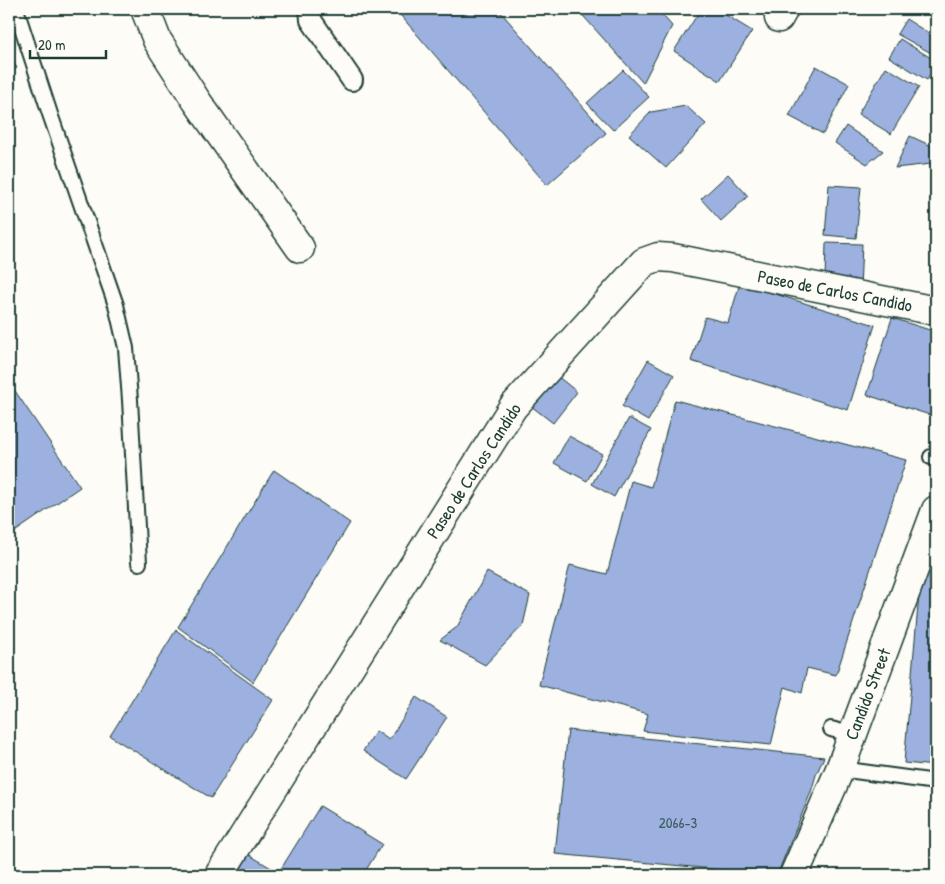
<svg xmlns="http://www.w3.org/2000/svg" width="945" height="884" viewBox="0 0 945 884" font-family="'Patrick Hand',sans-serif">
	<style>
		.building { fill: #9cb1df; stroke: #1f3d34 }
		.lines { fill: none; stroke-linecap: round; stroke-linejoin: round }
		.service-casing { stroke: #1f3d34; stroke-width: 18 }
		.pedestrian-casing { stroke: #1f3d34; stroke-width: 24 }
		.minor-casing { stroke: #1f3d34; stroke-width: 31 }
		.service { stroke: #fdfcf7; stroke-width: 14 }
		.pedestrian { stroke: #fdfcf7; stroke-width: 20 }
		.minor { stroke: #fdfcf7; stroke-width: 28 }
		.labels { text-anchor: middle; stroke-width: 4; stroke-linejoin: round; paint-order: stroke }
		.number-label { font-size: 15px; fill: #3e5a5f }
		.street-label { font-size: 18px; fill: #1f3d34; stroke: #fdfcf7 }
	</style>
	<rect width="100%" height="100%" fill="#fdfcf7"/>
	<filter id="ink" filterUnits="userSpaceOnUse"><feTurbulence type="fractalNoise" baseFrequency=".02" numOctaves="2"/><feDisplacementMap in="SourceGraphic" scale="10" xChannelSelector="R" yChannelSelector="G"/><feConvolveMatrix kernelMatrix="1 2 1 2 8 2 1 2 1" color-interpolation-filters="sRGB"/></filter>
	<g filter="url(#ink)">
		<!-- building -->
		<path class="building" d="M 395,9 L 498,9 L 606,133 L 547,185 Z
			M 577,9 L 657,9 L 672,26 L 643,83 Z
			M 701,9 L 716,9 L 752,31 L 720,81 L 674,51 Z
			M 906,19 L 936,38 L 936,48 L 931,53 L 897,34 Z
			M 900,39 L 936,61 L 936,65 L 927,80 L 889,57 Z
			M 9,55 L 17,68 L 9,73 Z
			M 816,66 L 849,84 L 823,134 L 789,116 Z
			M 886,67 L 919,87 L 891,134 L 858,114 Z
			M 623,70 L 649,97 L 613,130 L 587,103 Z
			M 686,106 L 706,124 L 666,168 L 629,135 L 651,112 Z
			M 846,126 L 883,151 L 867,164 L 835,143 Z
			M 910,136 L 936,148 L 936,153 L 931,164 L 895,168 Z
			M 728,174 L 748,196 L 721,221 L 701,199 Z
			M 829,185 L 861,187 L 856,238 L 825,235 Z
			M 826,243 L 862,244 L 860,289 L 825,280 Z
			M 740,283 L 875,325 L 848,410 L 691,361 L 705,317 L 728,323 Z
			M 892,318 L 936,332 L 936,406 L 933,416 L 867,395 Z
			M 648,360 L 674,375 L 648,421 L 622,406 Z
			M 556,375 L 577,392 L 553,423 L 531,406 Z
			M 9,382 L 80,487 L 9,536 Z
			M 675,400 L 906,460 L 836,675 L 807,668 L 802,693 L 785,687 L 771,745 L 643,731 L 648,714 L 539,685 L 570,565 L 607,574 L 631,481 L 651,487 Z
			M 629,418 L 651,430 L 614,497 L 592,484 Z
			M 569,436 L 602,454 L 587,481 L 554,463 Z
			M 274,470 L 350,523 L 253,682 L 178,627 Z
			M 487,572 L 530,595 L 523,625 L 485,665 L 440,640 L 457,627 Z
			M 921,572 L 936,573 L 936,766 L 904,763 Z
			M 176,630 L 273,700 L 211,798 L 110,736 Z
			M 416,697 L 447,717 L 406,779 L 363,751 L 376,731 L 389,740 Z
			M 568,730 L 824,757 L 816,775 L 811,792 L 777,875 L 555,854 Z
			M 320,806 L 382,844 L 363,875 L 285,875 L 279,872 Z
			M 246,853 L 283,875 L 232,875 Z"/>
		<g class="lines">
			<defs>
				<path id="service" d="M 16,9 L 50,114 L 116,305 L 126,348 L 130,400 L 139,563
					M 931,457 L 936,458
					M 831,729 L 853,735
					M 840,769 L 936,782"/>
				<path id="pedestrian" d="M 310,9 L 311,20 L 352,80"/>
				<path id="minor" d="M 145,9 L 157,40 L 196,100 L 300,248
					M 779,18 L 784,9
					M 219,875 L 513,407 L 644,262 L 658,257 L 673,258 L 936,311
					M 794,875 L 840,769 L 936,510"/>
			</defs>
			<!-- service casing -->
			<use href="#service" class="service-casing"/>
			<!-- pedestrian casing -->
			<use href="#pedestrian" class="pedestrian-casing"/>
			<!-- minor casing -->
			<use href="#minor" class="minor-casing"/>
			<!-- service -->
			<use href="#service" class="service"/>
			<!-- pedestrian -->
			<use href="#pedestrian" class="pedestrian"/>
			<!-- minor -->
			<use href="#minor" class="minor"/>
		</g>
	</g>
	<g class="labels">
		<!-- number labels -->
		<g class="number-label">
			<text x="678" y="828">2066-3</text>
		</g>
		<!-- street labels -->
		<g class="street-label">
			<text transform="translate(835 291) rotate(11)" y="6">Paseo de Carlos Candido</text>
			<text transform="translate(474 471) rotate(-57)" y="6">Paseo de Carlos Candido</text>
			<text transform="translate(868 694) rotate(-69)" y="6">Candido Street</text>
		</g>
	</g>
	<!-- margin -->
	<rect width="945" height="884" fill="none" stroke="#fdfcf7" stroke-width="30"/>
	<rect x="15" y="15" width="915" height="854" fill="none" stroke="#1f3d34" stroke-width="2" filter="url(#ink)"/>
	<!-- scale -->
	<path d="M30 50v8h76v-8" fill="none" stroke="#1f3d34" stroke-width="2.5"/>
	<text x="38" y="50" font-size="15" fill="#1f3d34" stroke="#fdfcf7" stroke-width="4" paint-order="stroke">20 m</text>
</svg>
